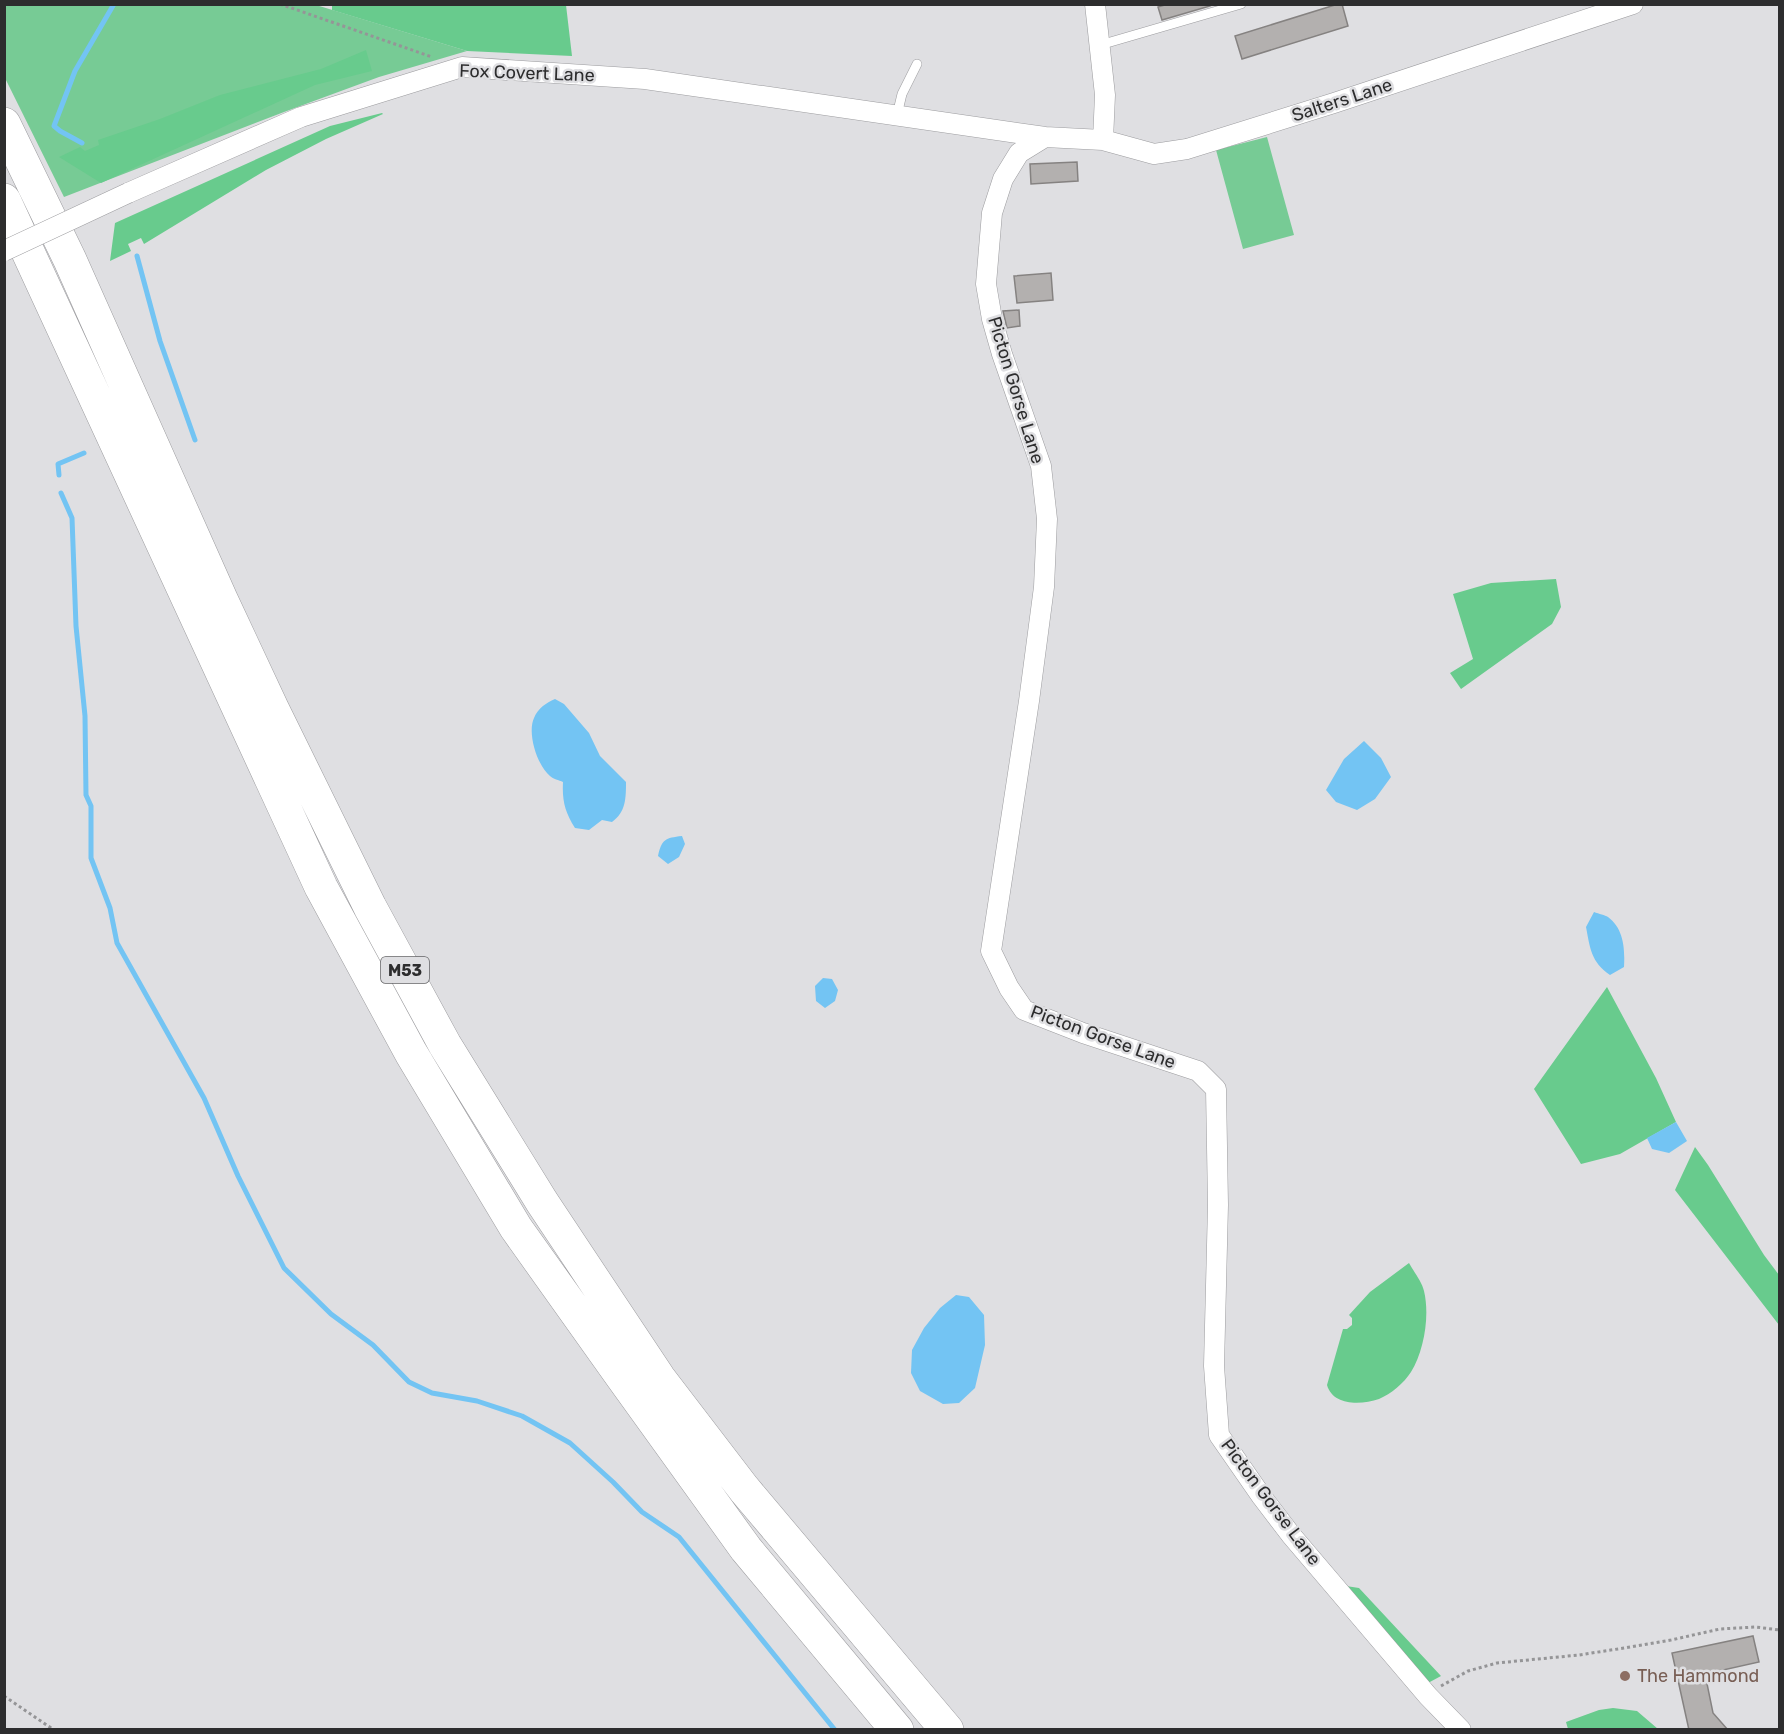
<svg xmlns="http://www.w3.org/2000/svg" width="1784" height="1734" viewBox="0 0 1784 1734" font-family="Rubik,sans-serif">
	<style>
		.green { fill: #77cb95 }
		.forest { fill: #68cb8d }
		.water { fill: #73c4f3 }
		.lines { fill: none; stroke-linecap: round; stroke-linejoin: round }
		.stream { stroke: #73c4f3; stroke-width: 5 }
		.building { fill: #b3b0af; stroke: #858281; stroke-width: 1.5 }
		.service-casing { stroke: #9c9c9f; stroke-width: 10 }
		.minor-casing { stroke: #9c9c9f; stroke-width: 21 }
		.motorway-casing { stroke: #9c9c9f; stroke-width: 34 }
		.path { stroke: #959597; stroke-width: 3; stroke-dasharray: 3 3; stroke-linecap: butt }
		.service { stroke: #fff; stroke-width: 9 }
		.minor { stroke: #fff; stroke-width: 20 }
		.motorway { stroke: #fff; stroke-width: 33 }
		.minor-bridge-casing { stroke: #9c9c9f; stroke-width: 21; stroke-linecap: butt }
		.minor-bridge { stroke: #fff; stroke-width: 20 }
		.education-dot { fill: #8d6e63; stroke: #dfdfe2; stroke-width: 2 }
		.labels { text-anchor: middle; stroke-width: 5; stroke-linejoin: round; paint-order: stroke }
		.shield { fill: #dfdfe2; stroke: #626264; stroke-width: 1.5 }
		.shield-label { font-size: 16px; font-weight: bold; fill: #2d2d2e }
		.street-label { font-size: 18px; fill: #2d2d2e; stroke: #dfdfe2 }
		.education-label { font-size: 18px; fill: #785e54; stroke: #dfdfe2; text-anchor: start }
	</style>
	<rect width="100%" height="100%" fill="#dfdfe2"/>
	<!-- green -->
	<path class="green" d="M 5,5 L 316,5 L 467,51 L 379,77 L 284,112 L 64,197 L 5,78 Z
		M 1267,137 L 1294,235 L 1243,249 L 1216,150 Z"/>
	<!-- forest -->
	<path class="forest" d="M 332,5 L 566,5 L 572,56 L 467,51 L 332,10 Z
		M 366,50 L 372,71 L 315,85 L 101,183 L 59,157 L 80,147 L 85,151 L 99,145 L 98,140 L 160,119 L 220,95 L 321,69 Z
		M 382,113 L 383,114 L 326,139 L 266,170 L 144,244 L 141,238 L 128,244 L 131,251 L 110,261 L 115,223 L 330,126 Z
		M 1556,579 L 1561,607 L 1552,624 L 1461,689 L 1450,673 L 1473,659 L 1453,594 L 1491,583 Z
		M 1607,987 L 1656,1078 L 1676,1122 L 1620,1154 L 1581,1164 L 1534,1089 Z
		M 1695,1147 L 1708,1165 L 1764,1255 L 1779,1275 L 1779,1325 L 1675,1190 Z
		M 1409,1263 C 1414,1272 1422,1282 1424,1291 C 1430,1316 1424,1351 1411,1372 C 1404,1383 1391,1394 1379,1399 C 1361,1405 1333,1406 1327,1385 L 1343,1329 L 1347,1329 L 1352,1325 L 1352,1318 L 1349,1315 L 1370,1292 Z
		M 1346,1586 L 1359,1588 L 1441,1676 L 1428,1683 Z
		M 1613,1708 L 1637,1711 L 1658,1729 L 1568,1729 L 1566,1722 L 1599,1710 Z"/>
	<!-- water -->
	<path class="water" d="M 555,699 L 564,704 L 589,733 L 600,756 L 626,782 C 626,798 626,812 612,822 L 602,820 L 589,830 L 575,828 C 565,812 562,801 563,782 C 559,780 553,779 550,776 C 537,765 527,733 534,718 C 538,708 546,703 555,699 Z
		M 1364,741 L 1381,758 L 1391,777 L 1375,799 L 1357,810 L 1336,802 L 1326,790 L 1344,759 Z
		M 682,836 L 685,844 L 679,857 L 668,864 L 658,856 C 662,839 665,838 682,836 Z
		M 1594,912 C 1599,914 1605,915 1608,917 C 1624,929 1625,949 1624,967 L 1610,975 C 1591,962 1590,948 1586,927 Z
		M 823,978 L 832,979 L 838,990 L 835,1001 L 825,1008 L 816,1001 L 815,986 Z
		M 1676,1122 L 1687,1141 L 1669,1153 L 1652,1149 L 1647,1138 Z
		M 956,1295 L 969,1297 L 984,1315 L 985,1345 L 975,1388 L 959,1403 L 943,1404 L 920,1391 L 911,1373 L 912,1350 L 924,1328 L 940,1308 Z"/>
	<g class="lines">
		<!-- stream -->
		<path class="stream" d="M 82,143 L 60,131 L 54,126 L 75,71 L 114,4
			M 137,256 L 160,341 L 195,440
			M 59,475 L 58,464 L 84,453
			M 61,493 L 72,518 L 76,626 L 85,716 L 86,795 L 91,806 L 91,858 L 110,908 L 117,943 L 204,1098 L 238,1176 L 284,1268 L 331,1314 L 373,1345 L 409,1382 L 432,1393 L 477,1401 L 522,1416 L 570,1443 L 613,1482 L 642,1512 L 679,1537 L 835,1730"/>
	</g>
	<!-- building -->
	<path class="building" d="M 1168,4 L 1210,4 L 1210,6 L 1162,20 L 1158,7 Z
		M 1338,4 L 1342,4 L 1348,26 L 1242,59 L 1235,36 Z
		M 1077,162 L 1078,181 L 1031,184 L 1030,164 Z
		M 1051,273 L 1053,300 L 1017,303 L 1014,276 Z
		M 1019,310 L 1020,326 L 1007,328 L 1003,311 Z
		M 1753,1636 L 1759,1662 L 1705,1674 L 1713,1713 L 1728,1730 L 1689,1730 L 1672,1653 Z"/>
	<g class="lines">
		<defs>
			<path id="service" d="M 1100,45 L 1241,4
				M 897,115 L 902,94 L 917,64"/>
			<path id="minor" d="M 1095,4 L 1105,95 L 1103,140
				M 1045,137 L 1019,153 L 1003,179 L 992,213 L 986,284 L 992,319 L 1002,354 L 1041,466 L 1047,519 L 1044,587 L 1029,701 L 991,951 L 1009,988 L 1024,1010 L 1083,1033 L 1198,1071 L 1216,1089 L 1218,1205 L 1214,1366 L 1219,1435 L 1262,1497 L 1291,1535 L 1428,1696 L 1461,1730
				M 128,193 L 301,117 L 462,67 L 645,79 L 1045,137 L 1103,140 L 1154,154 L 1187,149 L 1334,103 L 1633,4"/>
			<path id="motorway" d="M 4,124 L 70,260 L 221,599 L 272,708 L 370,907 L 445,1045 L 542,1202 L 659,1378 L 744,1489 L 947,1730
				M 4,200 L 321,887 L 411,1053 L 516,1228 L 622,1377 L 746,1549 L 897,1730"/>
		</defs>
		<!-- service casing -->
		<use href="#service" class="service-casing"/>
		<!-- minor casing -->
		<use href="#minor" class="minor-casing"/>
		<!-- motorway casing -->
		<use href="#motorway" class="motorway-casing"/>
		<!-- path -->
		<path class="path" d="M 280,4 L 432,57
			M 1441,1686 L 1468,1671 L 1497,1663 L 1579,1655 L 1624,1648 L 1671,1640 L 1720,1629 L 1755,1627 L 1780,1630
			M 4,1696 L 54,1730"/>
		<!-- service -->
		<use href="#service" class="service"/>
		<!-- minor -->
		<use href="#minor" class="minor"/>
		<!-- motorway -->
		<use href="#motorway" class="motorway"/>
		<defs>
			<path id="minor-bridge" d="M 4,251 L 128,193"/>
		</defs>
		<!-- minor-bridge casing -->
		<use href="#minor-bridge" class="minor-bridge-casing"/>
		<!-- minor-bridge -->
		<use href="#minor-bridge" class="minor-bridge"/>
	</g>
	<!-- markers -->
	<circle class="education-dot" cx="1625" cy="1676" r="6"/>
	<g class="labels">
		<!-- shield labels -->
		<rect class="shield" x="381" y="957" width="48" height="26" rx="4.5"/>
		<g class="shield-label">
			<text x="405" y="976">M53</text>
		</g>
		<!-- street labels -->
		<g class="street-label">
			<text transform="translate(527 73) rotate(2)" y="6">Fox Covert Lane</text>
			<text transform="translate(1342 100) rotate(-18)" y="6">Salters Lane</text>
			<text transform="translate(1016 390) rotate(73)" y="6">Picton Gorse Lane</text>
			<text transform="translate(1103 1037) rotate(20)" y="6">Picton Gorse Lane</text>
			<text transform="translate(1271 1502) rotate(53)" y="6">Picton Gorse Lane</text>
		</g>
		<!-- education labels -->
		<g class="education-label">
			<text x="1637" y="1682">The Hammond</text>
		</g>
	</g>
	<!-- border -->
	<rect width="1784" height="1734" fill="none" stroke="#2d2d2e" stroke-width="12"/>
</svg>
